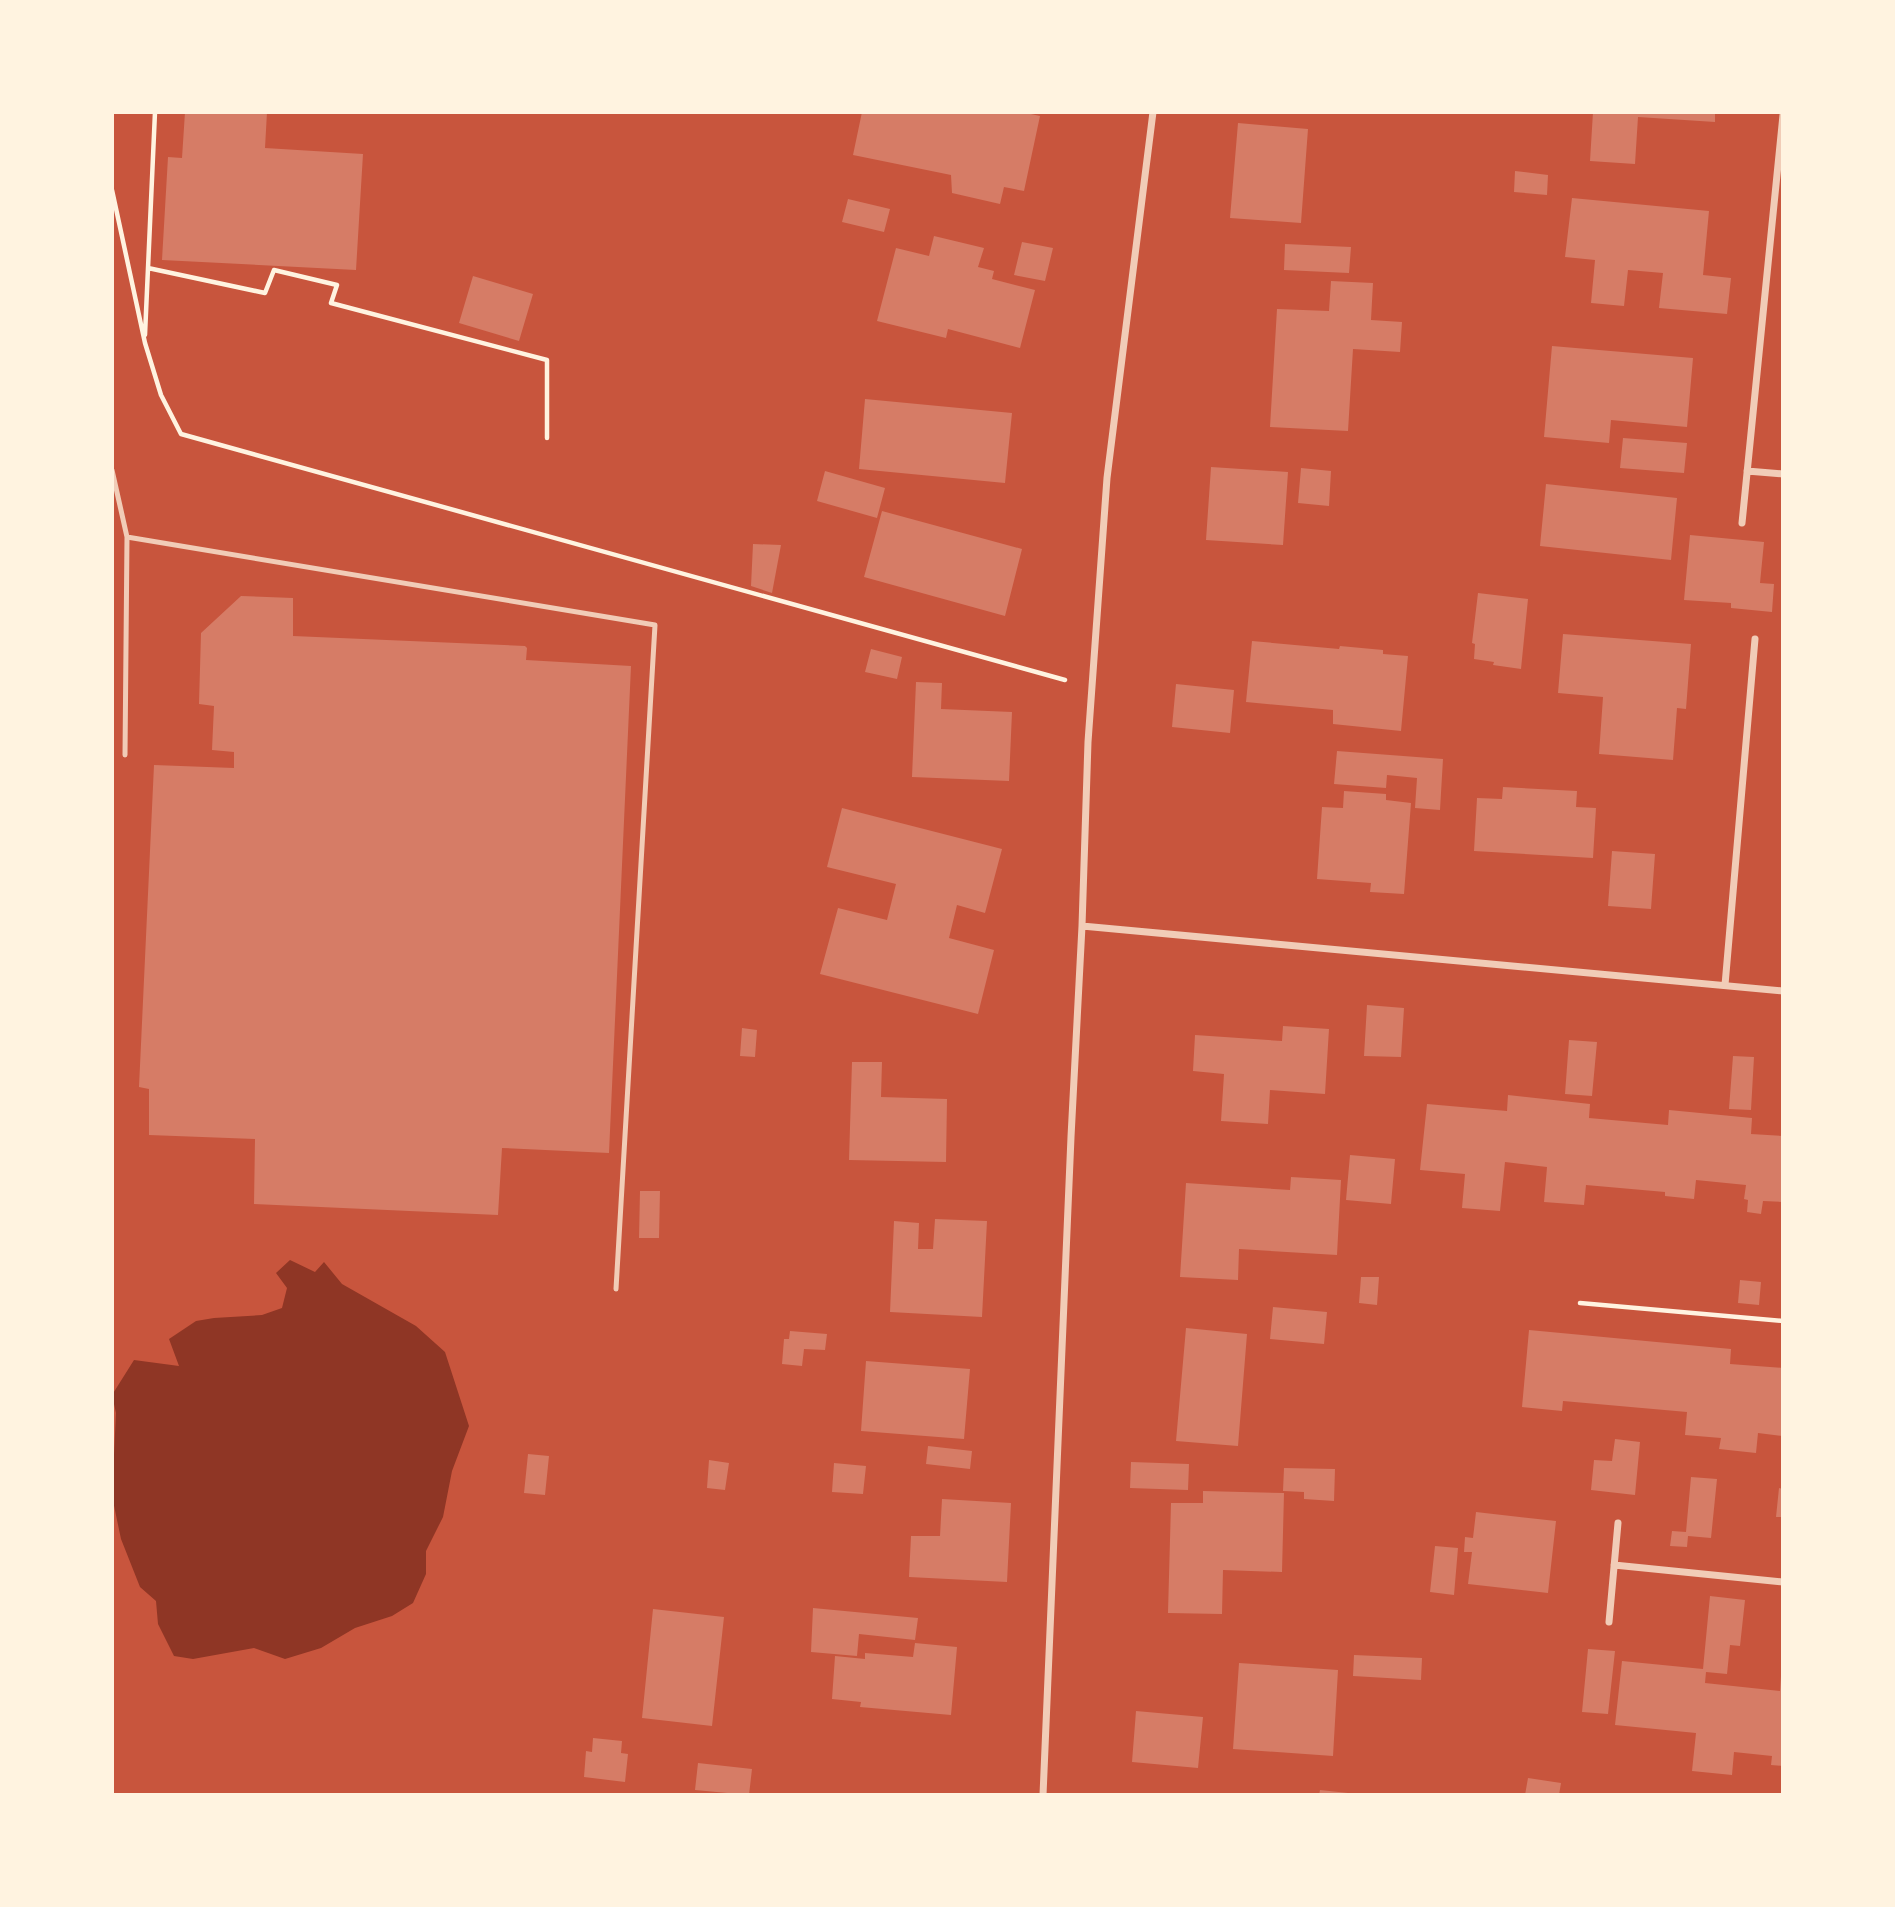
<svg xmlns="http://www.w3.org/2000/svg" width="1895" height="1907" viewBox="0 0 1895 1907" font-family="Signika,sans-serif">
	<style>
		.water { fill: #8f3625 }
		.building { fill: #d67c66 }
		.lines { fill: none; stroke-linecap: round; stroke-linejoin: round }
		.path { stroke: #fff3e0; stroke-width: 4.5 }
		.service { stroke: #f1ccb7; stroke-width: 5 }
		.minor { stroke: #f1ccb7; stroke-width: 7 }
	</style>
	<rect width="100%" height="100%" fill="#c8553d"/>
	<!-- water -->
	<path class="water" d="M 290,1260 L 315,1272 L 324,1262 L 342,1284 L 416,1326 L 445,1352 L 469,1426 L 452,1471 L 443,1517 L 426,1551 L 426,1574 L 413,1603 L 392,1616 L 355,1628 L 321,1648 L 285,1659 L 254,1648 L 193,1659 L 174,1656 L 158,1624 L 156,1601 L 140,1587 L 121,1539 L 112,1496 L 116,1413 L 112,1395 L 134,1360 L 179,1366 L 169,1339 L 196,1321 L 214,1318 L 262,1315 L 282,1308 L 287,1288 L 276,1273 Z"/>
	<!-- building -->
	<path class="building" d="M 185,112 L 267,112 L 265,148 L 363,154 L 356,270 L 162,260 L 168,157 L 182,158 Z
		M 862,112 L 1022,112 L 1040,116 L 1024,191 L 1004,187 L 1000,204 L 952,193 L 951,175 L 853,155 Z
		M 1593,112 L 1715,112 L 1715,122 L 1638,117 L 1635,164 L 1590,161 Z
		M 1238,123 L 1308,129 L 1301,223 L 1230,218 Z
		M 1515,171 L 1548,175 L 1547,195 L 1514,192 Z
		M 1572,198 L 1709,211 L 1703,275 L 1731,278 L 1727,314 L 1659,308 L 1663,273 L 1628,270 L 1624,306 L 1591,303 L 1595,260 L 1565,257 Z
		M 848,199 L 890,209 L 884,232 L 842,222 Z
		M 934,236 L 984,248 L 978,267 L 994,271 L 992,279 L 1035,290 L 1020,348 L 948,329 L 946,338 L 877,321 L 896,248 L 929,256 Z
		M 1022,242 L 1053,248 L 1045,281 L 1014,275 Z
		M 1285,244 L 1351,247 L 1349,273 L 1284,270 Z
		M 473,276 L 533,294 L 519,341 L 459,323 Z
		M 1331,281 L 1373,283 L 1371,320 L 1402,322 L 1400,352 L 1353,349 L 1348,431 L 1270,427 L 1277,309 L 1329,311 Z
		M 1552,346 L 1693,358 L 1687,427 L 1611,420 L 1609,443 L 1544,437 Z
		M 865,399 L 1012,413 L 1005,483 L 859,469 Z
		M 1623,438 L 1687,443 L 1684,473 L 1620,468 Z
		M 1211,467 L 1288,472 L 1283,545 L 1206,540 Z
		M 1301,468 L 1331,471 L 1329,506 L 1298,503 Z
		M 825,471 L 885,488 L 877,518 L 817,501 Z
		M 1546,484 L 1677,498 L 1671,560 L 1540,546 Z
		M 882,511 L 1022,549 L 1005,616 L 864,577 Z
		M 1690,535 L 1764,542 L 1760,583 L 1774,584 L 1772,612 L 1731,608 L 1731,603 L 1684,600 Z
		M 753,544 L 781,545 L 772,593 L 751,586 Z
		M 1478,593 L 1528,599 L 1521,669 L 1493,665 L 1494,662 L 1474,659 L 1475,644 L 1472,643 Z
		M 241,596 L 293,598 L 293,636 L 525,646 L 527,648 L 526,660 L 631,666 L 609,1153 L 502,1148 L 498,1215 L 254,1204 L 255,1139 L 149,1135 L 149,1089 L 139,1087 L 154,765 L 234,768 L 234,752 L 212,750 L 214,706 L 199,704 L 201,633 Z
		M 1563,634 L 1691,644 L 1686,709 L 1677,708 L 1673,760 L 1599,754 L 1603,697 L 1558,693 Z
		M 1252,641 L 1339,649 L 1340,646 L 1383,650 L 1383,654 L 1408,656 L 1401,731 L 1333,724 L 1333,710 L 1246,702 Z
		M 871,649 L 902,657 L 897,679 L 865,672 Z
		M 916,682 L 942,683 L 941,709 L 1012,712 L 1009,781 L 912,777 Z
		M 1176,684 L 1234,690 L 1230,733 L 1172,727 Z
		M 1337,751 L 1443,759 L 1440,810 L 1415,808 L 1417,778 L 1387,775 L 1386,788 L 1334,784 Z
		M 1503,787 L 1577,791 L 1576,807 L 1596,808 L 1593,858 L 1474,851 L 1477,798 L 1502,799 Z
		M 1344,791 L 1386,794 L 1386,800 L 1411,803 L 1404,894 L 1370,892 L 1371,883 L 1317,879 L 1322,807 L 1343,808 Z
		M 842,808 L 1002,849 L 985,913 L 957,905 L 949,938 L 994,950 L 978,1014 L 820,974 L 838,908 L 887,920 L 896,884 L 827,867 Z
		M 1612,851 L 1655,854 L 1651,909 L 1608,906 Z
		M 1367,1005 L 1404,1008 L 1401,1057 L 1364,1056 Z
		M 1283,1026 L 1329,1029 L 1325,1094 L 1270,1090 L 1268,1124 L 1221,1121 L 1224,1074 L 1193,1071 L 1195,1035 L 1282,1041 Z
		M 742,1028 L 757,1030 L 755,1057 L 740,1056 Z
		M 1569,1040 L 1597,1042 L 1592,1096 L 1565,1094 Z
		M 1733,1056 L 1754,1057 L 1751,1110 L 1729,1109 Z
		M 852,1062 L 882,1062 L 881,1097 L 947,1099 L 946,1162 L 849,1160 Z
		M 1508,1095 L 1590,1104 L 1589,1118 L 1668,1125 L 1669,1110 L 1752,1118 L 1751,1134 L 1783,1136 L 1783,1202 L 1763,1201 L 1761,1214 L 1747,1212 L 1748,1200 L 1744,1199 L 1746,1185 L 1696,1180 L 1694,1199 L 1665,1196 L 1665,1192 L 1586,1185 L 1584,1205 L 1544,1202 L 1547,1167 L 1505,1162 L 1500,1211 L 1462,1208 L 1465,1174 L 1420,1170 L 1427,1104 L 1507,1111 Z
		M 1350,1155 L 1395,1159 L 1391,1204 L 1346,1200 Z
		M 1291,1177 L 1341,1180 L 1337,1255 L 1239,1249 L 1238,1280 L 1180,1277 L 1186,1183 L 1290,1190 Z
		M 640,1191 L 660,1191 L 659,1238 L 639,1238 Z
		M 935,1219 L 987,1221 L 982,1317 L 890,1312 L 894,1221 L 919,1223 L 918,1249 L 933,1249 Z
		M 1361,1277 L 1379,1277 L 1377,1305 L 1359,1303 Z
		M 1740,1280 L 1761,1282 L 1759,1305 L 1738,1303 Z
		M 1273,1307 L 1327,1312 L 1324,1344 L 1270,1339 Z
		M 1186,1328 L 1247,1334 L 1238,1446 L 1176,1441 Z
		M 1529,1330 L 1731,1349 L 1730,1364 L 1783,1368 L 1783,1436 L 1758,1433 L 1756,1453 L 1719,1449 L 1721,1438 L 1685,1435 L 1687,1412 L 1563,1401 L 1562,1411 L 1522,1407 Z
		M 790,1331 L 827,1334 L 825,1350 L 804,1349 L 802,1366 L 782,1364 L 784,1339 L 789,1339 Z
		M 866,1361 L 970,1369 L 964,1439 L 861,1431 Z
		M 1615,1439 L 1640,1442 L 1635,1495 L 1591,1490 L 1594,1460 L 1612,1461 Z
		M 928,1446 L 972,1451 L 970,1469 L 926,1464 Z
		M 528,1454 L 549,1456 L 545,1495 L 524,1493 Z
		M 709,1460 L 729,1463 L 725,1490 L 707,1488 Z
		M 1131,1462 L 1189,1464 L 1188,1490 L 1130,1488 Z
		M 834,1463 L 866,1466 L 863,1494 L 832,1492 Z
		M 1284,1468 L 1335,1469 L 1334,1501 L 1304,1499 L 1304,1492 L 1283,1491 Z
		M 1691,1477 L 1717,1479 L 1711,1538 L 1688,1536 L 1687,1547 L 1670,1546 L 1672,1531 L 1686,1532 Z
		M 1779,1488 L 1783,1489 L 1783,1517 L 1776,1517 Z
		M 1203,1491 L 1284,1493 L 1282,1572 L 1223,1570 L 1222,1614 L 1168,1613 L 1171,1503 L 1203,1503 Z
		M 942,1499 L 1011,1503 L 1007,1582 L 909,1577 L 911,1536 L 940,1536 Z
		M 1476,1512 L 1556,1521 L 1548,1593 L 1468,1584 L 1472,1552 L 1464,1552 L 1465,1537 L 1473,1538 Z
		M 1435,1546 L 1458,1548 L 1454,1595 L 1430,1592 Z
		M 1710,1596 L 1745,1600 L 1740,1646 L 1730,1645 L 1727,1674 L 1706,1672 L 1705,1683 L 1780,1691 L 1781,1676 L 1783,1677 L 1783,1766 L 1771,1765 L 1772,1756 L 1734,1752 L 1732,1775 L 1692,1771 L 1696,1733 L 1615,1725 L 1622,1661 L 1703,1669 Z
		M 813,1608 L 918,1618 L 915,1640 L 859,1634 L 857,1656 L 811,1652 Z
		M 653,1609 L 724,1617 L 712,1726 L 642,1718 Z
		M 915,1643 L 957,1647 L 951,1715 L 860,1707 L 861,1702 L 832,1699 L 835,1656 L 865,1659 L 865,1653 L 913,1657 Z
		M 1588,1649 L 1615,1651 L 1608,1714 L 1582,1712 Z
		M 1354,1655 L 1422,1658 L 1421,1680 L 1353,1676 Z
		M 1239,1663 L 1338,1670 L 1333,1756 L 1233,1749 Z
		M 1136,1711 L 1203,1717 L 1198,1768 L 1132,1762 Z
		M 593,1738 L 622,1741 L 621,1753 L 628,1754 L 625,1782 L 584,1777 L 586,1751 L 592,1752 Z
		M 698,1763 L 752,1769 L 749,1795 L 695,1790 Z
		M 1528,1778 L 1561,1783 L 1559,1795 L 1525,1795 Z
		M 1320,1790 L 1348,1793 L 1348,1795 L 1319,1795 Z"/>
	<g class="lines">
		<!-- path -->
		<path class="path" d="M 112,190 L 145,343 L 161,395 L 181,434 L 1065,680
			M 148,268 L 265,293 L 274,270 L 337,285 L 331,303 L 547,360 L 547,438
			M 145,335 L 155,112
			M 1580,1303 L 1783,1321"/>
		<!-- service -->
		<path class="service" d="M 112,470 L 127,537 L 655,625 L 616,1289
			M 125,755 L 127,537"/>
		<!-- minor -->
		<path class="minor" d="M 1747,471 L 1783,474
			M 1742,523 L 1783,115
			M 1082,926 L 1783,991
			M 1725,985 L 1755,639
			M 1614,1565 L 1783,1582
			M 1609,1622 L 1618,1523
			M 1043,1795 L 1071,1137 L 1082,926 L 1088,742 L 1107,478 L 1153,112"/>
	</g>
	<!-- border -->
	<rect width="1895" height="1907" fill="none" stroke="#fff3e0" stroke-width="228"/>
</svg>
